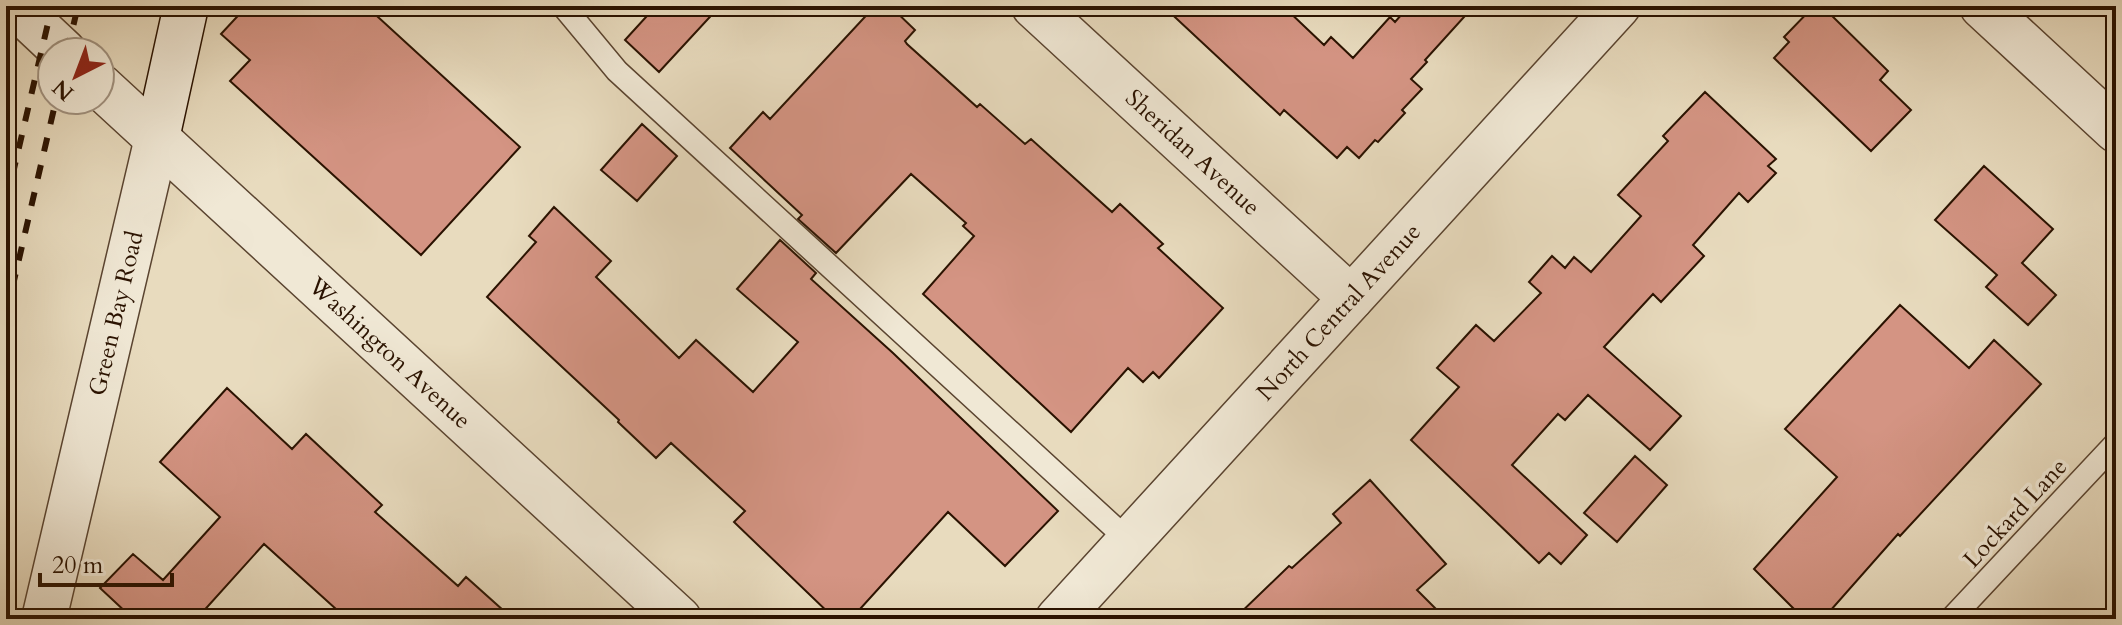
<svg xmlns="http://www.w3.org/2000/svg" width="2122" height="625" viewBox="0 0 2122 625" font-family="Cardo,serif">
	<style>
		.building { fill: #d49483; stroke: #2a1200; stroke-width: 2 }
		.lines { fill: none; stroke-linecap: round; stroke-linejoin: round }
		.lane-casing { stroke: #5a4430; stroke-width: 25 }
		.street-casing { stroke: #5a4430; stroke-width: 47 }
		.secondary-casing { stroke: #2a1200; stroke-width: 47 }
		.lane { stroke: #f0e8d5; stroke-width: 22 }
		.street { stroke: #f0e8d5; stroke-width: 44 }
		.secondary { stroke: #f0e8d5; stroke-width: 44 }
		.rail { stroke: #2a1200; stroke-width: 6; stroke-dasharray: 14 14; stroke-linecap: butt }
		.labels { text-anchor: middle; stroke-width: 7; stroke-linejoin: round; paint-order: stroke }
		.street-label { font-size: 24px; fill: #2a1200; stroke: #f0e8d5 }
	</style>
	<rect width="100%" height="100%" fill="#e8dbbe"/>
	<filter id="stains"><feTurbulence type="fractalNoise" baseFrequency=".0025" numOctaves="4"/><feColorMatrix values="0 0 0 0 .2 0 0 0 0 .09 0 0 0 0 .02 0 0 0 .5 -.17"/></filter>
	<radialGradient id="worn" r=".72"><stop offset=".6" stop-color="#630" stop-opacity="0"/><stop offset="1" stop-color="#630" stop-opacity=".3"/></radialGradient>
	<!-- building -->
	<path class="building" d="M 247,6 L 366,6 L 520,147 L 421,255 L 230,81 L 250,60 L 221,34 Z
		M 656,6 L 720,6 L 659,72 L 625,40 Z
		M 875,6 L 890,6 L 915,30 L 905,41 L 907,44 L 977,107 L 980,104 L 1025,144 L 1031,139 L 1112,212 L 1120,204 L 1163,244 L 1158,248 L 1223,308 L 1159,378 L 1153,372 L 1143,382 L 1128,368 L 1071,432 L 923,294 L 974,236 L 963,226 L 966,223 L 911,174 L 836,253 L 798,219 L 802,215 L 730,148 L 763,112 L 770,119 Z
		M 1163,6 L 1283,6 L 1324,45 L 1331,37 L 1353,58 L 1390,17 L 1395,22 L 1409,6 L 1474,6 L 1425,60 L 1427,62 L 1411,79 L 1422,89 L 1402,110 L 1405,113 L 1378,142 L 1375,140 L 1359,158 L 1347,147 L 1337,158 L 1284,110 L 1280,115 Z
		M 1814,6 L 1822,6 L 1888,71 L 1880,80 L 1911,110 L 1871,151 L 1774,58 L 1789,42 L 1784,37 Z
		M 1705,92 L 1776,159 L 1768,166 L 1776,173 L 1748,202 L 1739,193 L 1693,245 L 1704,256 L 1661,302 L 1653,294 L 1604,347 L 1681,416 L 1650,450 L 1588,395 L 1565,420 L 1558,414 L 1512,465 L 1587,535 L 1561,564 L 1549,553 L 1539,563 L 1411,440 L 1459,387 L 1437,368 L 1476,325 L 1494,341 L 1541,293 L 1529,282 L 1552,256 L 1565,268 L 1574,257 L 1591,272 L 1641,216 L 1618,195 L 1668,141 L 1663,136 Z
		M 642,124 L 677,156 L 637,201 L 601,170 Z
		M 1984,166 L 2053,229 L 2022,263 L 2056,295 L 2028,325 L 1986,287 L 1997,275 L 1935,220 Z
		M 554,207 L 611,261 L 596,277 L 679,358 L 696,340 L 753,392 L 798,342 L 737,289 L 780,240 L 816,273 L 811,279 L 893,353 L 1058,511 L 1005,566 L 948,512 L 851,619 L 835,619 L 734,522 L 745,511 L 671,443 L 656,458 L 618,422 L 619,420 L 487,297 L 536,242 L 529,236 Z
		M 1900,305 L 1969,368 L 1994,340 L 2041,384 L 1900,536 L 1898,534 L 1823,619 L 1804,619 L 1754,569 L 1837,477 L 1785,429 Z
		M 227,388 L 292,449 L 306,434 L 382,505 L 375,512 L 458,586 L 466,577 L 513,619 L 347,619 L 264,544 L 200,615 L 205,619 L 128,619 L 130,616 L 100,588 L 133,554 L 163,580 L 220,517 L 160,462 Z
		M 1635,456 L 1667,485 L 1617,542 L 1584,513 Z
		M 1370,480 L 1446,564 L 1417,590 L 1446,619 L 1234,619 L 1289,566 L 1292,568 L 1341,523 L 1333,514 Z"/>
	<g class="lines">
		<defs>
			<path id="lane" d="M 563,6 L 617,71 L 1129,541
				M 1951,619 L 2116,443"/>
			<g id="street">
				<path d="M 15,6 L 64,52"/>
				<path id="s1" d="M 1034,6 L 1351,298"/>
				<path d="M 1982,6 L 2116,130"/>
				<path id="s2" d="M 100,86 L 679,619"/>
				<path id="s3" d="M 44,619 L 157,138"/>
				<path id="s4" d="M 1058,619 L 1618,6"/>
			</g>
			<path id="secondary" d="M 157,138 L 186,6"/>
		</defs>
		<!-- lane casing -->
		<use href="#lane" class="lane-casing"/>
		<!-- street casing -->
		<use href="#street" class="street-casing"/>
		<!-- secondary casing -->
		<use href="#secondary" class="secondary-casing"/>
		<!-- lane -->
		<use href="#lane" class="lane"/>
		<!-- street -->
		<use href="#street" class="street"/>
		<!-- secondary -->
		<use href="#secondary" class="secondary"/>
		<!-- rail -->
		<path class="rail" d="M 67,52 L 78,6
			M 6,203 L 52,6
			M 6,315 L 56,100"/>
	</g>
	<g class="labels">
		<!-- street labels -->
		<g class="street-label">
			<text dy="8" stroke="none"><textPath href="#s1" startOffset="216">Sheridan Avenue</textPath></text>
			<text dy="8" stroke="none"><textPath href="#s4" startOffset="416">North Central Avenue</textPath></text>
			<text dy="8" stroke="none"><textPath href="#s3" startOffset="314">Green Bay Road</textPath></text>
			<text dy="8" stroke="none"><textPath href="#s2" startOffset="394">Washington Avenue</textPath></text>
			<text transform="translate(2015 513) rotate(-47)" y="8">Lockard Lane</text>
		</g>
	</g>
	<!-- margin -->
	<rect width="2122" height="625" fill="none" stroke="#e8dbbe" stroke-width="32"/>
	<rect x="8" y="8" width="2106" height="609" fill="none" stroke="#2a1200" stroke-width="4"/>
	<rect x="16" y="16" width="2090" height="593" fill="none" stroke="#2a1200" stroke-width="2"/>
	<!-- north arrow -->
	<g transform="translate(76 76) rotate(222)"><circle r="38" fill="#f0e8d5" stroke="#a19280" stroke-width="2"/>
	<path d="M0-6L14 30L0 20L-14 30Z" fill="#8f2418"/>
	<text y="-12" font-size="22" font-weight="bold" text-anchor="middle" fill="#2a1200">N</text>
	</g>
	<!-- scale -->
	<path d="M40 573v12h132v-12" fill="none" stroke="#2a1200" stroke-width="4"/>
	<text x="52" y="573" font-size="24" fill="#2a1200" stroke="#f0e8d5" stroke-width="6" paint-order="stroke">20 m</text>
	<rect width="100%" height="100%" filter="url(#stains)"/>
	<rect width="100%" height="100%" fill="url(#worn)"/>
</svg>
